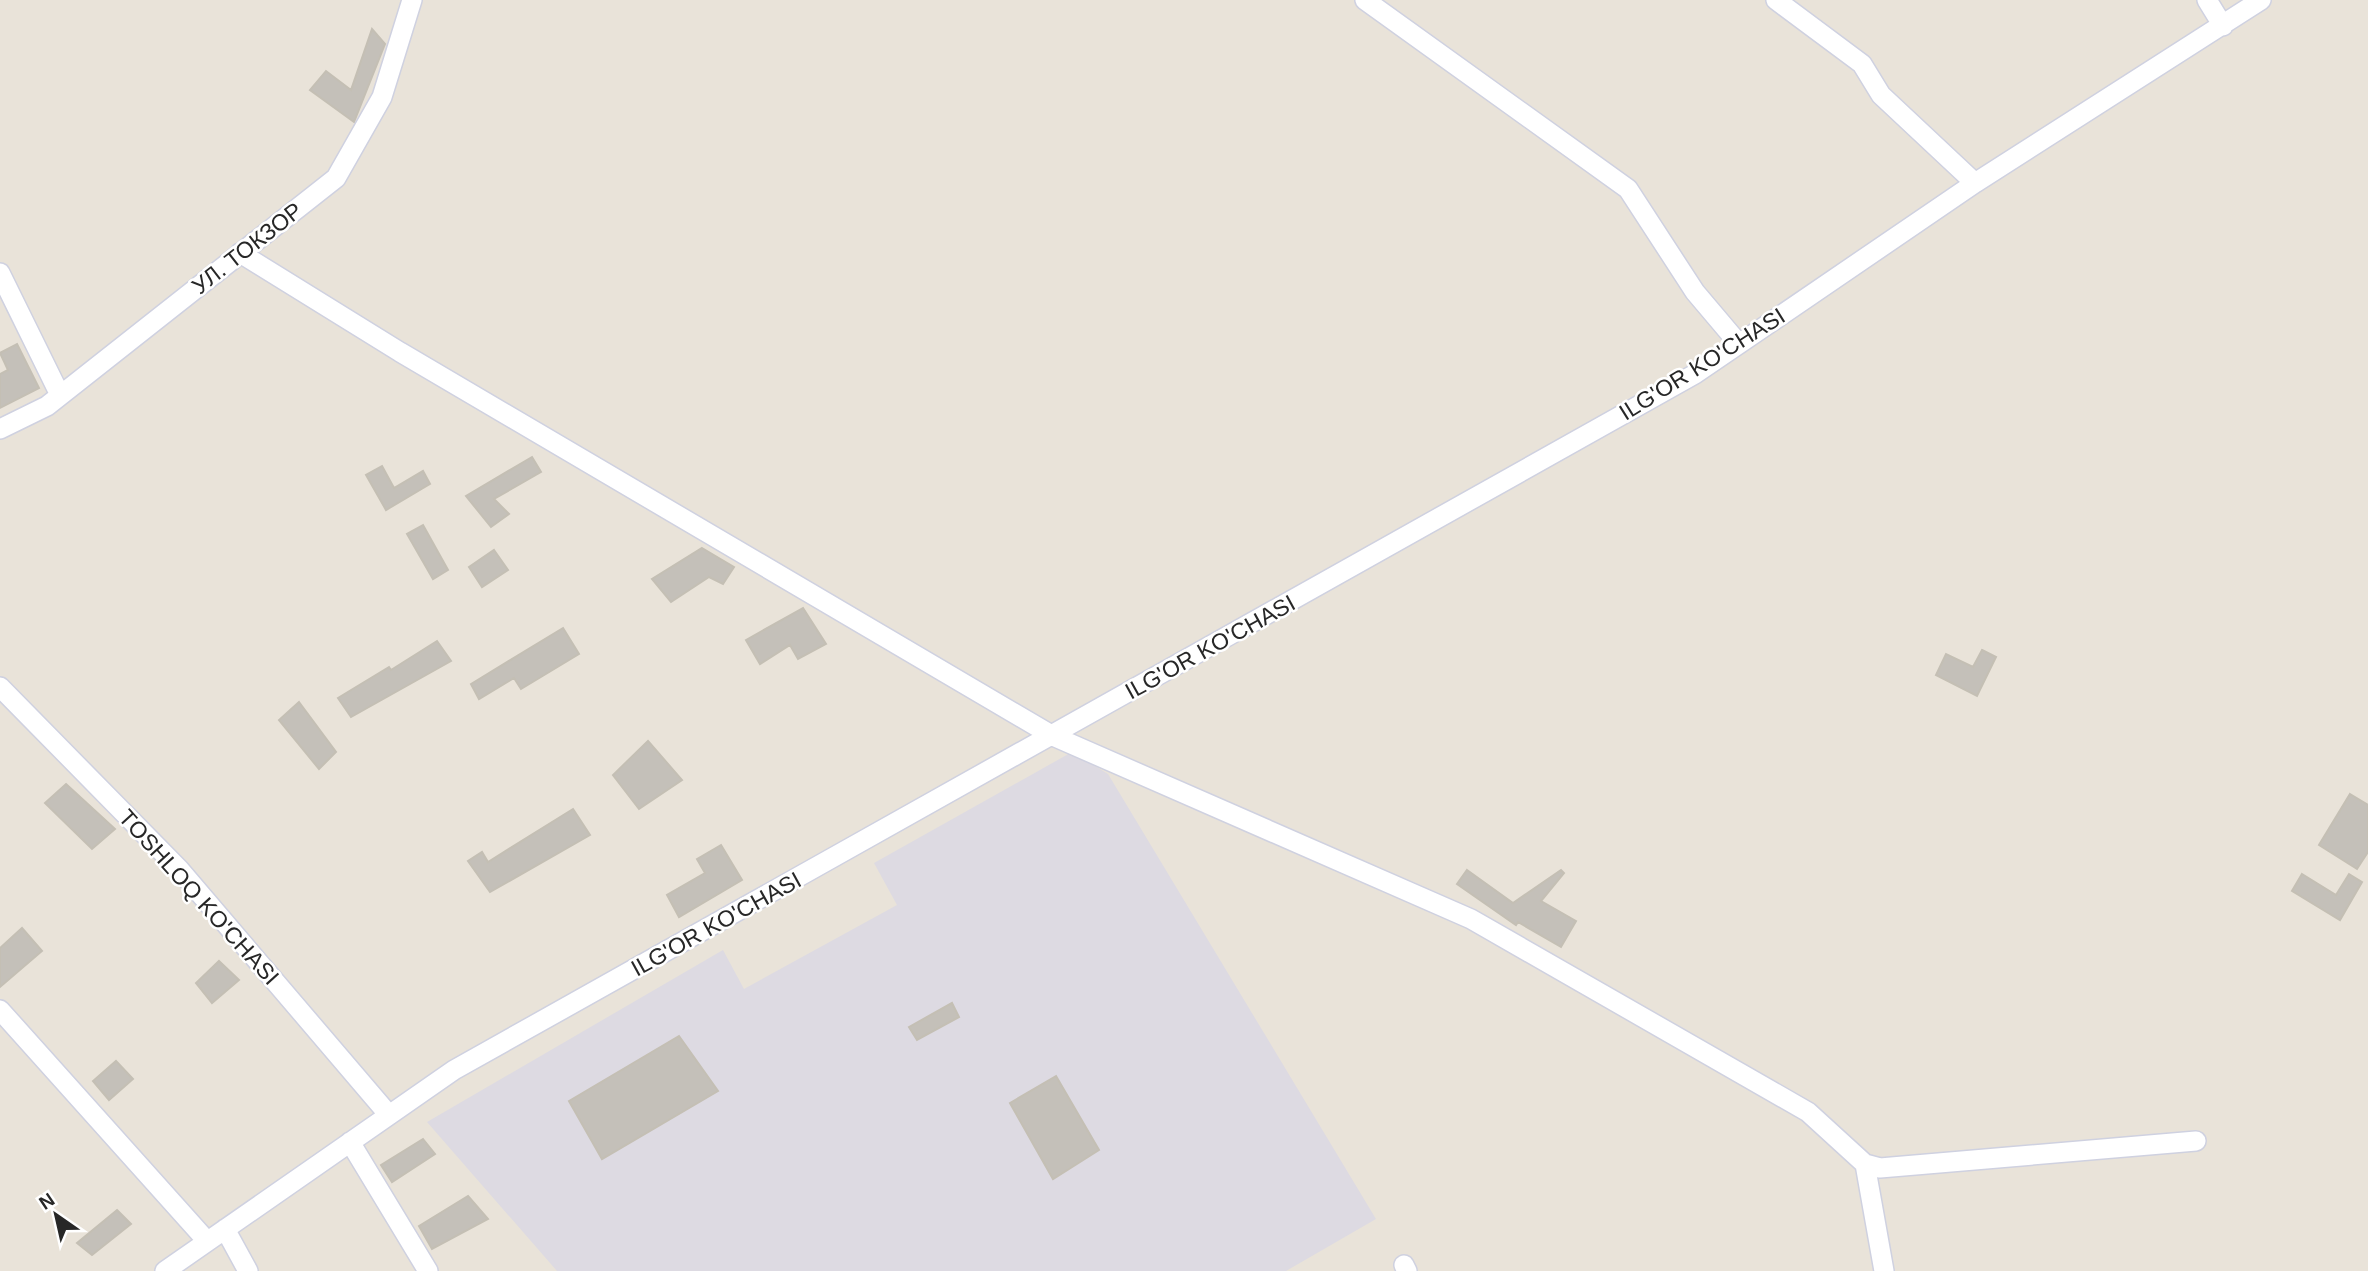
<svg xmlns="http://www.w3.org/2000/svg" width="2368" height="1271" viewBox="0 0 2368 1271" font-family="Helvetica,sans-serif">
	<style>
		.industrial { fill: #dddae2 }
		.building { fill: #c4c0b9; stroke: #c4bfb4; stroke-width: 2 }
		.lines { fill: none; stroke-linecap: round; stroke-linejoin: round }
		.minor-casing { stroke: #cfd1e0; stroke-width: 22 }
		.minor { stroke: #fff; stroke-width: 19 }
		.labels { text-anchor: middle; stroke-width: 5; stroke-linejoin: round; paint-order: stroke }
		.street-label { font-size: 23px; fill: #272727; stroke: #fff }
	</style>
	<rect width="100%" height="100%" fill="#e9e3d9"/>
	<!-- industrial -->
	<path class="industrial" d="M 1072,752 L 1108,774 L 1376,1219 L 1286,1271 L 557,1271 L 427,1122 L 723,950 L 744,989 L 897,905 L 874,863 Z"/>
	<!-- building -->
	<path class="building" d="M 372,29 L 385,44 L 354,122 L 310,90 L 326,71 L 351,90 Z
		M 17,344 L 39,388 L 0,408 L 0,374 L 8,370 L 0,353 Z
		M 532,457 L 541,472 L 494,499 L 509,514 L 491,527 L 466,496 Z
		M 382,466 L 394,488 L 423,471 L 430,484 L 386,510 L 366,475 Z
		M 423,525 L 448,570 L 433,579 L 407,534 Z
		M 702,548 L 734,567 L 723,584 L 709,577 L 671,602 L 652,579 Z
		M 494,550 L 508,570 L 482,587 L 469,567 Z
		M 803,608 L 826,644 L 798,659 L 790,645 L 760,664 L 746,640 Z
		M 563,628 L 579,654 L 521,689 L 514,678 L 479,699 L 471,684 Z
		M 437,641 L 451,661 L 351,717 L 338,698 L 389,667 L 391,670 Z
		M 1982,650 L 1996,657 L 1977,696 L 1936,675 L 1946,654 L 1973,667 Z
		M 299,702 L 336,752 L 319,769 L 279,720 Z
		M 648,741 L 682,780 L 639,809 L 613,775 Z
		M 66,784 L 115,829 L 92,849 L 45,803 Z
		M 2350,794 L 2368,805 L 2368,852 L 2357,869 L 2319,845 Z
		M 573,809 L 590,835 L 490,892 L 468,861 L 482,852 L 488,862 Z
		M 721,845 L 742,880 L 679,917 L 667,895 L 705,873 L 697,859 Z
		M 1467,870 L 1513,903 L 1561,870 L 1564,873 L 1541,901 L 1576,921 L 1561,947 L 1518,922 L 1516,925 L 1457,884 Z
		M 2302,874 L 2336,895 L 2349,874 L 2362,882 L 2340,920 L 2292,891 Z
		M 22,928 L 42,951 L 0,987 L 0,948 Z
		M 219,961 L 239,980 L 212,1003 L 196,983 Z
		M 952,1003 L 959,1017 L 917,1040 L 909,1027 Z
		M 679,1036 L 718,1091 L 602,1159 L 569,1101 Z
		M 116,1061 L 133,1079 L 109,1100 L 93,1081 Z
		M 1056,1076 L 1099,1150 L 1053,1179 L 1010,1103 Z
		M 423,1139 L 435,1154 L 392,1182 L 381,1165 Z
		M 468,1196 L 488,1219 L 432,1249 L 419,1226 Z
		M 117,1210 L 131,1224 L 92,1255 L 77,1243 Z"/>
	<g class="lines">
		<defs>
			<path id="minor" d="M 1365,0 L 1628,189 L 1695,292 L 1739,344
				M 1776,0 L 1862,64 L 1881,95 L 1975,183
				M 2207,0 L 2223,26
				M 240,253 L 400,352 L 1053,736 L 1471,919 L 1808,1112 L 1865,1164 L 1880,1168 L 2196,1141
				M 0,273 L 60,395
				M 0,429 L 47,406 L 336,178 L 382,97 L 412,0
				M 0,687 L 179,869 L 389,1115
				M 0,1010 L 207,1241
				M 350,1142 L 428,1271
				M 1865,1164 L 1884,1271
				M 225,1229 L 248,1271
				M 1404,1265 L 1407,1271
				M 165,1271 L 454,1070 L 1695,374 L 1975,183 L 2261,0"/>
		</defs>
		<!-- minor casing -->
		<use href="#minor" class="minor-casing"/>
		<!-- minor -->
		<use href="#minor" class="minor"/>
	</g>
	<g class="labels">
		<!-- street labels -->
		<g class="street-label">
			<text transform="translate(247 248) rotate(-38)" y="8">УЛ. ТОКЗОР</text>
			<text transform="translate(1702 364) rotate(-32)" y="8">ILG'OR KO'CHASI</text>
			<text transform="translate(1210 647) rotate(-29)" y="8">ILG'OR KO'CHASI</text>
			<text transform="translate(199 897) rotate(48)" y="8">TOSHLOQ KO'CHASI</text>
			<text transform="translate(716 924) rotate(-29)" y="8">ILG'OR KO'CHASI</text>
		</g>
	</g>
	<!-- north arrow -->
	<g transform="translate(56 1215) rotate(326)" stroke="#ffffff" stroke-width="5" paint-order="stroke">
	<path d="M0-5L12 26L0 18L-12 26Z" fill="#272727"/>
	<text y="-10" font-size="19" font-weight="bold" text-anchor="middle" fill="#272727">N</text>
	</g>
</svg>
